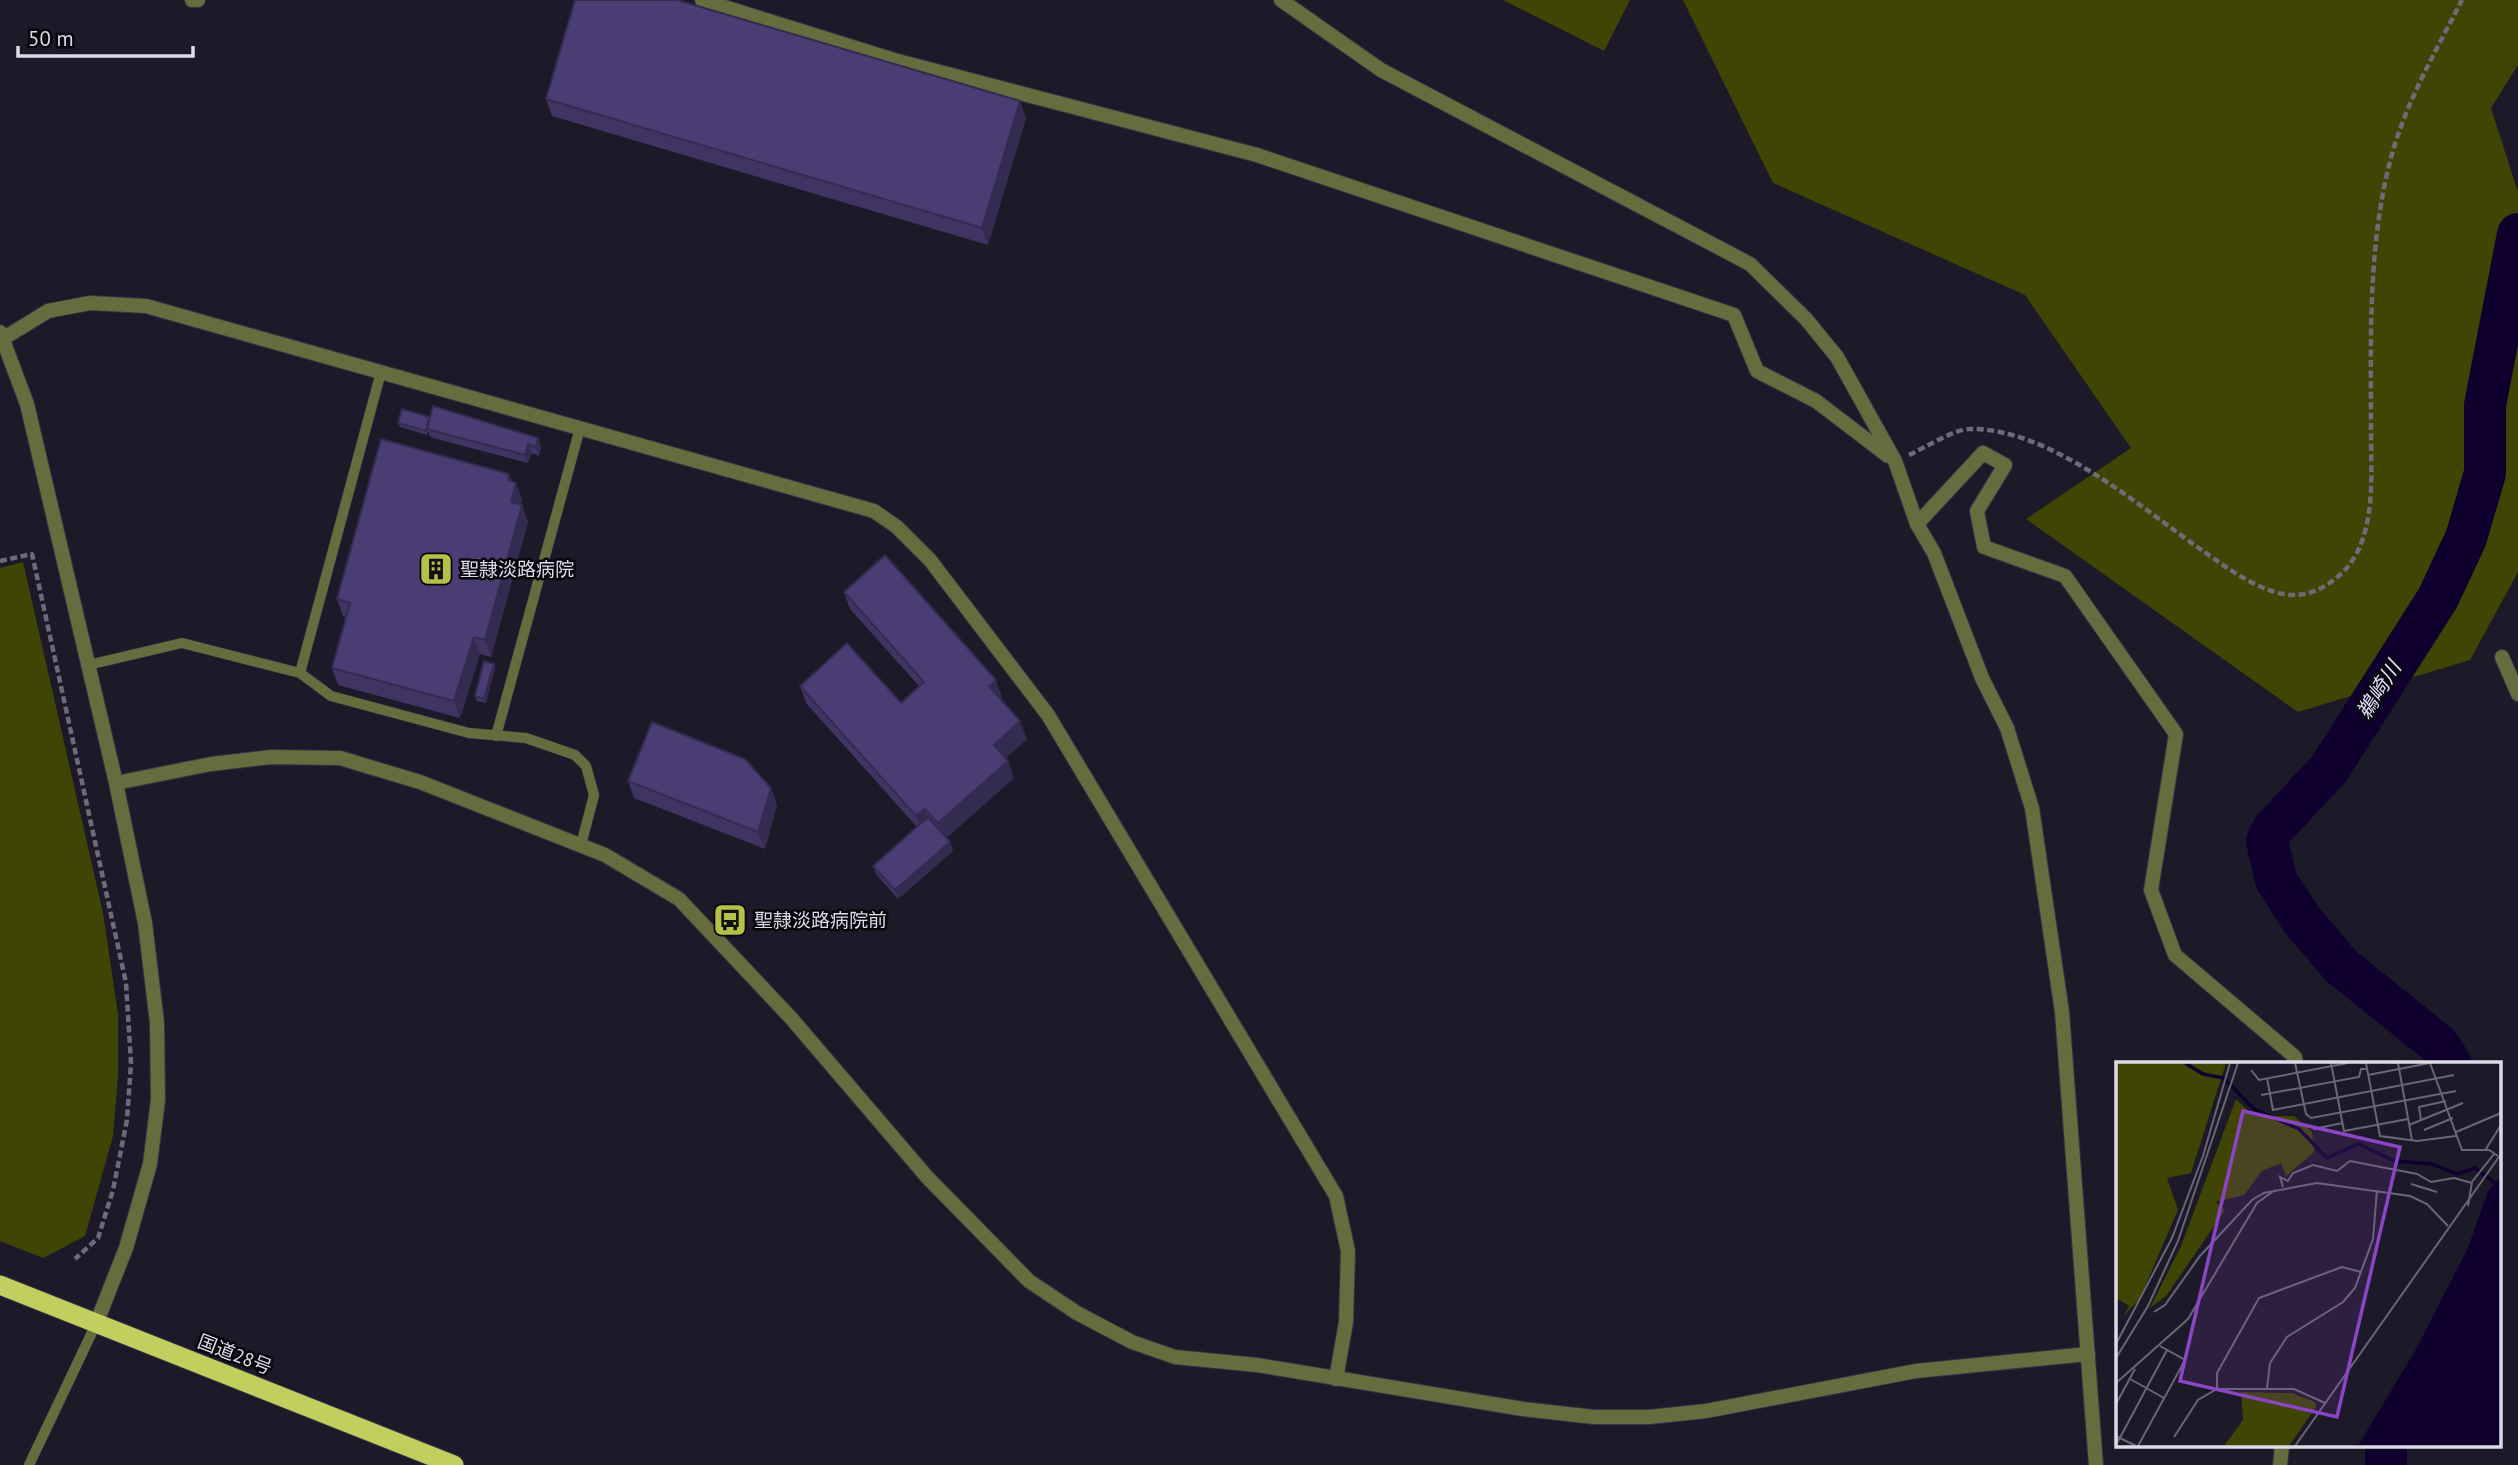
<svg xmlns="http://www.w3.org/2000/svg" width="2518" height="1465" viewBox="0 0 2518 1465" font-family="'PT Sans','Noto Sans JP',sans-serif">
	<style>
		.green { fill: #404504 }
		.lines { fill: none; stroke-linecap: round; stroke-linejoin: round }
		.river { stroke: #10002d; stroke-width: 42 }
		.service-casing { stroke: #373444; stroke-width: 11 }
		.minor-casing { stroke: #373444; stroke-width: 16 }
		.tertiary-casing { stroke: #373444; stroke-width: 16 }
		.trunk-casing { stroke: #373444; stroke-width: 21 }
		.path { stroke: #6d6b79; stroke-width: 4.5; stroke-dasharray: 7 3.5; stroke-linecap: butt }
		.service { stroke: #666c3e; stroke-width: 10 }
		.minor { stroke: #666c3e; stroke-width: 14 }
		.tertiary { stroke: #666c3e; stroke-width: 14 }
		.trunk { stroke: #c2ce5e; stroke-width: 19 }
		.wall { fill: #403463 }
		.shaded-wall { fill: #342b50 }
		.building { fill: #4a3d73; stroke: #342b50; stroke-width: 2 }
		.labels { text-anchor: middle; stroke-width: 5; stroke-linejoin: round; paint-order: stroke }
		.poi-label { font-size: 19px; fill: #dddbe7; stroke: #07060c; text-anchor: start }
		.street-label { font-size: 19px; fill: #dddbe7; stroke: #07060c }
		.water-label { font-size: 21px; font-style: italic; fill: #e1dbfe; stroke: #07060c }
		.inset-river { fill: none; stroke: #10002d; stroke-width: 3.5 }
		.inset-road { fill: none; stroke: #696775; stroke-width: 2 }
		.view { fill: #8a46c5; fill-opacity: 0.15; stroke: #8a46c5; stroke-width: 3.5 }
		.inset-edge { fill: none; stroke: #dddbe7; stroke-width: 3.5 }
	</style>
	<rect width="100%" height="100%" fill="#1c1929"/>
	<!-- green -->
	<path class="green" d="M 1503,0 L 1630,0 L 1604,51 Z
		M 1683,0 L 2518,0 L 2518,65 L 2491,108 L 2518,192 L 2518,572 L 2470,660 L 2298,712 L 2026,519 L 2131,448 L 2025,295 L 1773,183 Z
		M 23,562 L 103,913 L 118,1014 L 118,1076 L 113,1136 L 85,1236 L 43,1258 L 0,1241 L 0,568 Z"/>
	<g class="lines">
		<!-- river -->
		<path class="river" d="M 2451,1064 L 2438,1044 L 2341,966 L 2301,919 L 2276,880 L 2267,841 L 2273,829 L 2329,769 L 2438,598 L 2466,538 L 2485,473 L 2485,405 L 2518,234
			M 2386,1465 L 2386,1446"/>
		<defs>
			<path id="service" d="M 88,665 L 182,643 L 300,673 L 381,372
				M 300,673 L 331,696 L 469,733 L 526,738 L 575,755 L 586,766 L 594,795 L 581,845
				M 496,736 L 580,428
				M 29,1465 L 96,1324"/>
			<path id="minor" d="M 192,0 L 198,0
				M 0,332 L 27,404 L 116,783 L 145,923 L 157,1023 L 158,1100 L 150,1164 L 126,1248 L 96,1324
				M 4,338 L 48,311 L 90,303 L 146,306 L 874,511 L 897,527 L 930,560 L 1048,715 L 1336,1196 L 1348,1251 L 1346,1322 L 1336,1379
				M 1917,524 L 1983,453 L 2005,465 L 1977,511 L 1984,547 L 2065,576 L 2176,734 L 2151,890 L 2175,955 L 2295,1057 L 2296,1064
				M 2502,657 L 2518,694
				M 116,783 L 211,764 L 271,757 L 340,758 L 420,782 L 605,855 L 679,899 L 791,1018 L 927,1177 L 1029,1281 L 1077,1313 L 1132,1342 L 1175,1357 L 1257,1365 L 1523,1409 L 1594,1417 L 1649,1417 L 1706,1411 L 1916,1371 L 2088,1354
				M 2280,1465 L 2282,1446"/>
			<path id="tertiary" d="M 702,0 L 894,60 L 1257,155 L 1734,315 L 1757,371 L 1816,401 L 1888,456
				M 1281,0 L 1381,70 L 1750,264 L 1806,319 L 1837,357 L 1895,461 L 1917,524 L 1934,553 L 1982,678 L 2007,728 L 2032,808 L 2062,1012 L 2096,1465"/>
			<path id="trunk" d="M 0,1285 L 454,1465"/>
		</defs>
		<!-- service casing -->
		<use href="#service" class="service-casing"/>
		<!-- minor casing -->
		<use href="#minor" class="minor-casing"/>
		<!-- tertiary casing -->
		<use href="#tertiary" class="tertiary-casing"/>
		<!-- trunk casing -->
		<use href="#trunk" class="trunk-casing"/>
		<!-- path -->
		<path class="path" d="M 1909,455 C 1924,448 1955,429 1969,429 C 2049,427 2140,507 2203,551 C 2227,568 2265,596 2295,595 C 2315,594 2329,585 2343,572 C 2377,538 2371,476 2371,431 C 2371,337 2367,235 2395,144 C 2411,93 2438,47 2462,0
			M 0,561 L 32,554 L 126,983 L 131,1063 L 127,1120 L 113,1190 L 98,1238 L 75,1259"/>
		<!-- service -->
		<use href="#service" class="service"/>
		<!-- minor -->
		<use href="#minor" class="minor"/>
		<!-- tertiary -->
		<use href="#tertiary" class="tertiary"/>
		<!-- trunk -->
		<use href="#trunk" class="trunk"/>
	</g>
	<!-- wall -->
	<path class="wall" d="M 546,99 L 1020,101 L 1026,118 L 988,245 L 552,116 Z
		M 429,417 L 538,438 L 541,447 L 539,456 L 532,453 L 528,463 L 433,438 L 430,436 L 428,431 L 427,435 L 400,427 L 398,423 Z
		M 512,482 L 522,500 L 521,505 L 528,522 L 491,657 L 480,654 L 460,718 L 338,685 L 332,668 L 346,617 L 343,616 L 337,599 Z
		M 844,592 L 1002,697 L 1000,699 L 1027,739 L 1006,758 L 1014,778 L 946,838 L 950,842 L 953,851 L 898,899 L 876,874 L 873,866 L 917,827 L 806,703 L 800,686 L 901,703 L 919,686 L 850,609 Z
		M 494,664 L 495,668 L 486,703 L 477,701 L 475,696 Z
		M 628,781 L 771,788 L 777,805 L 765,849 L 634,798 Z"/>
	<!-- shaded-wall -->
	<path class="shaded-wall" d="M 1020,101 L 1026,118 L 988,245 L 982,228 Z
		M 538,438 L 541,447 L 539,456 L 536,447 Z
		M 528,444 L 532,453 L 528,463 L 525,455 Z
		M 509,474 L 515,489 L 516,483 L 522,500 L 517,519 L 511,502 L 508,480 Z
		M 522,505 L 528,522 L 491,657 L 485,640 Z
		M 474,637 L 480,654 L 460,718 L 454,701 Z
		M 494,664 L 495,668 L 486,703 L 484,699 Z
		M 996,680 L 1002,697 L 995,703 L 989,686 Z
		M 1020,721 L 1027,739 L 1001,762 L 994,745 Z
		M 1008,761 L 1014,778 L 944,840 L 938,823 Z
		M 771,788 L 777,805 L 765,849 L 758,832 Z
		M 925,809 L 931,826 L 922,833 L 916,816 Z
		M 950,842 L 953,851 L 898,899 L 895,890 Z"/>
	<!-- building -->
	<path class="building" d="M 575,0 L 677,0 L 1020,101 L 982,228 L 546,99 Z
		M 433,406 L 538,438 L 536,447 L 528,444 L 525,455 L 430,430 L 427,428 Z
		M 402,409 L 429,417 L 426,431 L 398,423 Z
		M 381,439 L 509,474 L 508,480 L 516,483 L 511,502 L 522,505 L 485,640 L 474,637 L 454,701 L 332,668 L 350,603 L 337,599 Z
		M 885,555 L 996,680 L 989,686 L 1020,721 L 994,745 L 1008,761 L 938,823 L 925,809 L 916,816 L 800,686 L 847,643 L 901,703 L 924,682 L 844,592 Z
		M 484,661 L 494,664 L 484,699 L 475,696 Z
		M 652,722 L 745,759 L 771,788 L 758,832 L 628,781 Z
		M 928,817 L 950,842 L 895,890 L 873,866 Z"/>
	<!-- icons -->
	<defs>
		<symbol id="building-square" viewBox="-11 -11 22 22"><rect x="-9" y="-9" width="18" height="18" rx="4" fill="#b6c149" stroke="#07060c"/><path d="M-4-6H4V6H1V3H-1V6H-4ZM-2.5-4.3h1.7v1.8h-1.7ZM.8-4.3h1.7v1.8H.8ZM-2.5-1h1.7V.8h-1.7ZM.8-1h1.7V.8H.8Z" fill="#111"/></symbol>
		<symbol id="bus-square" viewBox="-11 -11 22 22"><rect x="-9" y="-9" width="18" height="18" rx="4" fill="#b6c149" stroke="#07060c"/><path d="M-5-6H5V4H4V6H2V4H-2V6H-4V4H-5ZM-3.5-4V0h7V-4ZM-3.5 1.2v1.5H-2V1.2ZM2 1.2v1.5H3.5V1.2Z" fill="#111"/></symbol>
	</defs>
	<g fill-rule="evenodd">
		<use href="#building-square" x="417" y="550" width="38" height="38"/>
		<use href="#bus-square" x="711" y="901" width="38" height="38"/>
	</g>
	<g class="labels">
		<!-- poi labels -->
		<g class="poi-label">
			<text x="460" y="576">聖隷淡路病院</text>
			<text x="754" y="927">聖隷淡路病院前</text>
		</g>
		<!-- street labels -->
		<g class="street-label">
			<text transform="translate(235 1354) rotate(21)" y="7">国道28号</text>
		</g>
		<!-- water labels -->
		<g class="water-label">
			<text transform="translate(2379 690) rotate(-58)" y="7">鵜崎川</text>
		</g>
	</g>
	<!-- overview -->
	<g transform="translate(2116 1062)">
		<rect width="385" height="385" fill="#1c1929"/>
		<path d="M 0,1 L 110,1 L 75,111 L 51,116 L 62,148 L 24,236 L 7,255 L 13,244 L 0,236 ZM 120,37 L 138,54 L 178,54 L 196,70 L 198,90 L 170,114 L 165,101 L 146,109 L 128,133 L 100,140 L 109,148 L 51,233 L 34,246 L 65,184 ZM 125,330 L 176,331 L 199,340 L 200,345 L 173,384 L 108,384 L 127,358 Z" fill="#404504"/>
		<path d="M 385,114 L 385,384 L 242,384 L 299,289 L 352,186 L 372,129 Z" fill="#10002d"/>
		<path class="inset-river" d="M 69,1 L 87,12 L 108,16 L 138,47 L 183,67 L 211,96 L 242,82 L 279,99 L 316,102 L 341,112 L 359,106 L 379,121"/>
		<path class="inset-road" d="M 179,1 L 190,52 L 195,56 L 340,29M 215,1 L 228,69 L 292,57M 250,1 L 264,74 L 301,79 L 340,74M 282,1 L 296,78M 314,1 L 346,88 L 373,88 L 382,94M 135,8 L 143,18 L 232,1M 252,13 L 314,1M 151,16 L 157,48 L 338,13M 145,33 L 243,15 L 245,7 L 251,7M 305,58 L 303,45 L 330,39M 293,63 L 347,41M 197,67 L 227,61M 308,68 L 337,56M 340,70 L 385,51M 370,87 L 385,63M 295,122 L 321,130M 167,125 L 164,115 L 172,119 L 177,111 L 197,103 L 221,109 L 234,99 L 301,112 L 315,120 L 338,116 L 356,121M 352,144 L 356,120 L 378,92M 38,250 L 49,243 L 84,194 L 136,138 L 148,131 L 201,121 L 294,134 L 311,142 L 332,164M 0,282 L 56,176 L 87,94 L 114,1M 0,296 L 32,244 L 62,179 L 122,1M 14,317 L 48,336M 0,321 L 72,257 L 141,141 L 159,128M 151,326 L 154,301 L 171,275 L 227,240 L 239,226 L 257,177 L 261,128M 101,327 L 101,311 L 143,236 L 226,205 L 245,210M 0,342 L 19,307M 0,374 L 20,384M 58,375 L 82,338 L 101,327 L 178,327 L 209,341M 0,383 L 51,288M 22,384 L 69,298 L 44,284M 179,384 L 385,92"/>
		<path class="view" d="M 127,49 L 284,85 L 221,355 L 64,319 Z"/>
		<rect width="385" height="385" class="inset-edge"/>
	</g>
	<!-- scale -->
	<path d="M18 46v10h175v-10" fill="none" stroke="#dddbe7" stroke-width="3.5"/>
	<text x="28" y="46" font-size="21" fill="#dddbe7" stroke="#07060c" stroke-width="5" paint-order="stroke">50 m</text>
</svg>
